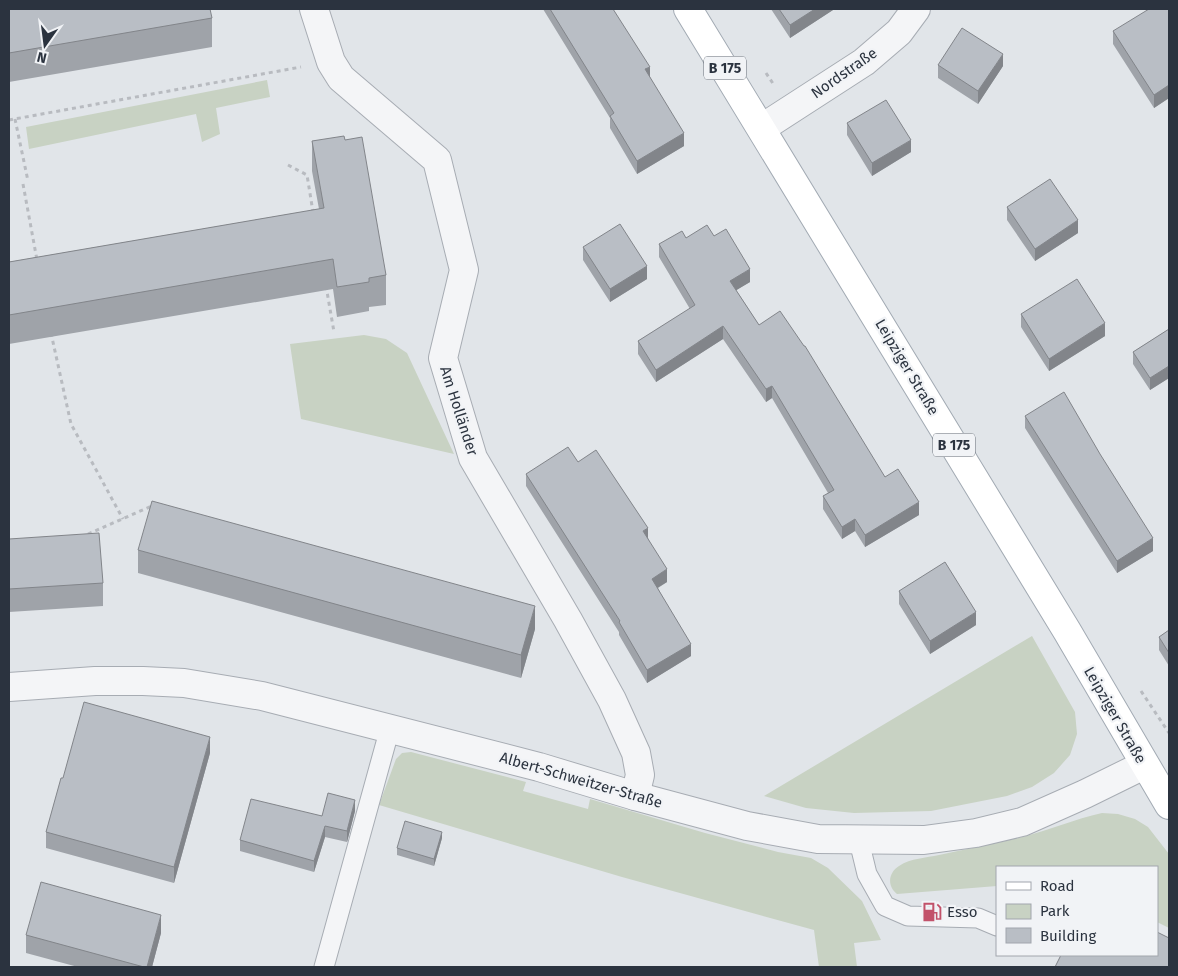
<svg xmlns="http://www.w3.org/2000/svg" width="1178" height="976" viewBox="0 0 1178 976" font-family="'Fira Sans',sans-serif">
	<style>
		.green { fill: #c8d2c3 }
		.lines { fill: none; stroke-linecap: round; stroke-linejoin: round }
		.service-casing { stroke: #a7acb3; stroke-width: 21 }
		.minor-casing { stroke: #a7acb3; stroke-width: 30 }
		.tertiary-casing { stroke: #a7acb3; stroke-width: 30 }
		.primary-casing { stroke: #a2aab3; stroke-width: 30 }
		.path { stroke: #b8bbc0; stroke-width: 3; stroke-dasharray: 4 4; stroke-linecap: butt }
		.service { stroke: #f4f5f7; stroke-width: 19 }
		.minor { stroke: #f4f5f7; stroke-width: 28 }
		.tertiary { stroke: #f4f5f7; stroke-width: 28 }
		.primary { stroke: #fff; stroke-width: 28 }
		.wall { fill: #9fa3a9 }
		.shaded-wall { fill: #82858a }
		.building { fill: #b9bec5; stroke: #82858a }
		.labels { text-anchor: middle; stroke-width: 4.5; stroke-linejoin: round; paint-order: stroke }
		.shield { fill: #f1f3f6; stroke: #666d76; stroke-width: 1 }
		.shield-label { font-size: 14px; font-weight: bold; fill: #2b333f }
		.street-label { font-size: 15px; fill: #2b333f; stroke: #f1f3f6 }
		.poi-label { font-size: 15px; fill: #2b333f; stroke: #f1f3f6; text-anchor: start }
	</style>
	<rect width="100%" height="100%" fill="#e1e5e9"/>
	<!-- green -->
	<path class="green" d="M 267,80 L 270,97 L 216,108 L 220,134 L 202,142 L 196,114 L 29,149 L 26,127 Z
		M 364,335 L 386,339 L 407,353 L 454,454 L 301,419 L 290,344 Z
		M 1032,636 L 1075,712 L 1077,734 L 1070,755 L 1054,773 L 1032,787 L 1007,796 L 931,811 L 854,813 L 806,808 L 764,796 Z
		M 411,752 L 526,782 L 523,791 L 588,809 L 590,799 L 705,833 L 778,852 L 811,858 L 828,868 L 862,901 L 881,940 L 854,943 L 857,967 L 819,967 L 814,930 L 622,877 L 379,805 L 396,759 L 402,753 Z
		M 1102,813 L 1118,814 L 1135,819 L 1148,827 L 1169,854 L 1169,928 L 1157,922 L 1157,867 L 997,867 L 997,886 L 897,894 C 887,886 888,873 899,866 C 911,858 926,858 939,855 C 967,849 995,844 1022,837 C 1049,830 1075,819 1102,813 Z"/>
	<g class="lines">
		<defs>
			<path id="service" d="M 859,841 L 867,874 L 885,906 L 908,916 L 978,918 L 997,926
				M 324,967 L 390,728"/>
			<path id="minor" d="M 314,9 L 331,62 L 341,78 L 437,160 L 464,270 L 443,358 L 473,458 L 568,620 L 612,700 L 636,753 L 640,775 L 635,796
				M 762,128 L 864,62 L 899,32 L 916,9"/>
			<path id="tertiary" d="M 9,687 L 95,681 L 143,681 L 184,683 L 262,696 L 539,767 L 635,796 L 747,826 L 818,839 L 924,840 L 976,833 L 1022,822 L 1085,794 L 1144,765"/>
			<path id="primary" d="M 688,9 L 1067,631 L 1169,805"/>
		</defs>
		<!-- service casing -->
		<use href="#service" class="service-casing"/>
		<!-- minor casing -->
		<use href="#minor" class="minor-casing"/>
		<!-- tertiary casing -->
		<use href="#tertiary" class="tertiary-casing"/>
		<!-- primary casing -->
		<use href="#primary" class="primary-casing"/>
		<!-- path -->
		<path class="path" d="M 766,73 L 774,85
			M 15,119 L 28,181
			M 9,120 L 301,67
			M 288,165 L 307,175 L 313,212
			M 23,184 L 37,260
			M 326,286 L 334,332
			M 51,333 L 71,424 L 123,519
			M 88,534 L 154,505
			M 1141,691 L 1169,733"/>
		<!-- service -->
		<use href="#service" class="service"/>
		<!-- minor -->
		<use href="#minor" class="minor"/>
		<!-- tertiary -->
		<use href="#tertiary" class="tertiary"/>
		<!-- primary -->
		<use href="#primary" class="primary"/>
	</g>
	<!-- wall -->
	<path class="wall" d="M 9,9 L 212,18 L 212,47 L 9,82 Z
		M 543,9 L 613,9 L 650,77 L 684,146 L 637,174 L 610,128 L 610,118 Z
		M 771,9 L 833,9 L 833,10 L 790,38 Z
		M 1169,9 L 1169,98 L 1154,108 L 1113,44 L 1113,31 Z
		M 938,65 L 1003,66 L 978,104 L 938,78 Z
		M 847,123 L 911,152 L 872,176 L 847,135 Z
		M 345,140 L 386,275 L 386,305 L 369,307 L 369,311 L 337,317 L 333,289 L 9,344 L 9,262 L 319,209 L 312,171 L 312,141 Z
		M 1007,207 L 1078,233 L 1035,261 L 1007,220 Z
		M 714,236 L 750,282 L 736,290 L 759,325 L 885,477 L 919,515 L 865,547 L 855,531 L 842,539 L 823,509 L 823,496 L 828,493 L 772,398 L 766,402 L 723,339 L 656,382 L 638,354 L 638,341 L 690,309 L 659,257 L 659,244 L 686,238 Z
		M 583,247 L 647,279 L 610,302 L 583,260 Z
		M 1021,314 L 1105,336 L 1049,371 L 1021,327 Z
		M 1169,329 L 1169,378 L 1150,390 L 1133,364 L 1133,352 Z
		M 1025,416 L 1153,551 L 1117,573 L 1025,428 Z
		M 578,462 L 648,538 L 667,582 L 658,588 L 691,656 L 647,683 L 619,635 L 619,632 L 526,486 L 526,474 Z
		M 9,539 L 103,583 L 103,606 L 9,612 Z
		M 138,550 L 535,629 L 521,678 L 138,573 Z
		M 899,591 L 976,625 L 930,654 L 899,604 Z
		M 1169,630 L 1169,666 L 1159,650 L 1159,637 Z
		M 210,753 L 174,883 L 46,848 L 46,832 L 63,778 Z
		M 355,811 L 347,842 L 325,837 L 314,872 L 240,851 L 240,840 L 322,816 Z
		M 442,838 L 434,866 L 397,855 L 397,848 Z
		M 161,933 L 152,967 L 78,967 L 26,953 L 26,935 Z"/>
	<!-- shaded-wall -->
	<path class="shaded-wall" d="M 815,9 L 833,9 L 833,10 L 790,38 L 790,25 Z
		M 1003,54 L 1003,66 L 978,104 L 978,91 Z
		M 650,67 L 650,79 L 645,69 Z
		M 1169,85 L 1169,98 L 1154,108 L 1154,95 Z
		M 684,133 L 684,146 L 637,174 L 637,161 Z
		M 911,140 L 911,152 L 872,176 L 872,163 Z
		M 1078,220 L 1078,233 L 1035,261 L 1035,249 Z
		M 647,266 L 647,279 L 610,302 L 610,289 Z
		M 750,269 L 750,282 L 730,294 L 730,281 Z
		M 1105,323 L 1105,336 L 1049,371 L 1049,359 Z
		M 723,326 L 723,339 L 656,382 L 656,370 Z
		M 1169,366 L 1169,378 L 1150,390 L 1150,378 Z
		M 772,386 L 772,398 L 766,402 L 766,389 Z
		M 919,502 L 919,515 L 865,547 L 865,535 Z
		M 855,519 L 855,531 L 842,539 L 842,527 Z
		M 648,528 L 648,540 L 643,531 Z
		M 1153,538 L 1153,551 L 1117,573 L 1117,561 Z
		M 667,569 L 667,582 L 652,591 L 652,579 Z
		M 535,606 L 535,629 L 521,678 L 521,655 Z
		M 976,612 L 976,625 L 930,654 L 930,641 Z
		M 691,644 L 691,656 L 647,683 L 647,670 Z
		M 210,737 L 210,753 L 174,883 L 174,867 Z
		M 355,800 L 355,811 L 347,842 L 347,831 Z
		M 325,826 L 325,837 L 314,872 L 314,861 Z
		M 442,832 L 442,838 L 434,866 L 434,859 Z
		M 161,915 L 161,933 L 152,967 L 147,967 Z"/>
	<!-- building -->
	<path class="building" d="M 9,9 L 210,9 L 212,18 L 9,53 Z
		M 550,9 L 613,9 L 650,67 L 645,69 L 684,133 L 637,161 L 610,116 L 614,113 Z
		M 779,9 L 815,9 L 790,25 Z
		M 1149,9 L 1169,9 L 1169,85 L 1154,95 L 1113,31 Z
		M 962,28 L 1003,54 L 978,91 L 938,65 Z
		M 886,100 L 911,140 L 872,163 L 847,123 Z
		M 344,136 L 345,140 L 362,137 L 386,275 L 369,278 L 369,282 L 337,287 L 333,259 L 9,315 L 9,262 L 324,208 L 312,141 Z
		M 1050,179 L 1078,220 L 1035,249 L 1007,207 Z
		M 620,224 L 647,266 L 610,289 L 583,247 Z
		M 707,225 L 714,236 L 726,229 L 750,269 L 730,281 L 759,325 L 780,311 L 804,346 L 805,346 L 885,477 L 898,469 L 919,502 L 865,535 L 855,519 L 842,527 L 823,496 L 834,490 L 772,386 L 766,389 L 723,326 L 656,370 L 638,341 L 695,305 L 659,244 L 682,231 L 686,238 Z
		M 1077,279 L 1105,323 L 1049,359 L 1021,314 Z
		M 1169,329 L 1169,366 L 1150,378 L 1133,352 Z
		M 1064,392 L 1100,454 L 1153,538 L 1117,561 L 1025,416 Z
		M 568,447 L 578,462 L 596,450 L 648,528 L 643,531 L 667,569 L 652,579 L 691,644 L 647,670 L 619,622 L 620,621 L 526,474 Z
		M 152,501 L 535,606 L 521,655 L 138,550 Z
		M 99,533 L 103,583 L 9,589 L 9,539 Z
		M 945,562 L 976,612 L 930,641 L 899,591 Z
		M 1169,630 L 1169,653 L 1159,637 Z
		M 84,702 L 210,737 L 174,867 L 46,832 L 61,778 L 63,778 Z
		M 328,793 L 355,800 L 347,831 L 325,826 L 314,861 L 240,840 L 251,799 L 322,816 Z
		M 405,821 L 442,832 L 434,859 L 397,848 Z
		M 41,882 L 161,915 L 147,967 L 144,967 L 26,935 Z
		M 1157,932 L 1169,938 L 1169,967 L 1055,967 L 1061,955 L 1157,955 Z"/>
	<!-- icons -->
	<defs>
		<symbol id="fuel-bare" viewBox="-9 -9 18 18"><path d="M-5.5-6h7V0h2V4h1.3V-2.5L3-4.5l.8-.8L6-3V5H2.5V1h-1V6h-7ZM-4.2-4.7v3.2H.2V-4.7Z" fill="#c2526a" stroke="#f1f3f6" stroke-width="2.5" paint-order="stroke"/></symbol>
	</defs>
	<g fill-rule="evenodd">
		<use href="#fuel-bare" x="918" y="898" width="28" height="28"/>
	</g>
	<g class="labels">
		<!-- shield labels -->
		<g class="shield">
			<rect x="704" y="56.5" width="42" height="23" rx="4"/>
			<rect x="933" y="433.5" width="42" height="23" rx="4"/>
		</g>
		<g class="shield-label">
			<text x="725" y="73">B 175</text>
			<text x="954" y="450">B 175</text>
		</g>
		<!-- street labels -->
		<g class="street-label">
			<text transform="translate(844 73) rotate(-35)" y="5">Nordstraße</text>
			<text transform="translate(907 367) rotate(59)" y="5">Leipziger Straße</text>
			<text transform="translate(459 411) rotate(72)" y="5">Am Holländer</text>
			<text transform="translate(1115 715) rotate(60)" y="5">Leipziger Straße</text>
			<text transform="translate(581 780) rotate(16)" y="5">Albert-Schweitzer-Straße</text>
		</g>
		<!-- poi labels -->
		<g class="poi-label">
			<text x="947" y="917">Esso</text>
		</g>
	</g>
	<!-- border -->
	<rect width="1178" height="976" fill="none" stroke="#2b333f" stroke-width="20"/>
	<!-- legend -->
	<rect x="996" y="866" width="162" height="90" fill="#f1f3f6" stroke="#a2a6ad"/>
	<rect x="1006" y="882" width="25" height="8" fill="#ffffff" stroke="#a2a6ad"/>
	<text x="1040" y="891" font-size="15" fill="#2b333f">Road</text>
	<rect x="1006" y="904" width="25" height="15" fill="#c8d2c3" stroke="#a2a6ad"/>
	<text x="1040" y="916" font-size="15" fill="#2b333f">Park</text>
	<rect x="1006" y="928" width="25" height="15" fill="#b9bec5" stroke="#a2a6ad"/>
	<text x="1040" y="941" font-size="15" fill="#2b333f">Building</text>
	<!-- north arrow -->
	<g transform="translate(45 45) rotate(194)" stroke="#f1f3f6" stroke-width="4" paint-order="stroke">
	<path d="M0-4L9 19L0 12L-9 19Z" fill="#2b333f"/>
	<text y="-8" font-size="14" font-weight="bold" text-anchor="middle" fill="#2b333f">N</text>
	</g>
</svg>
